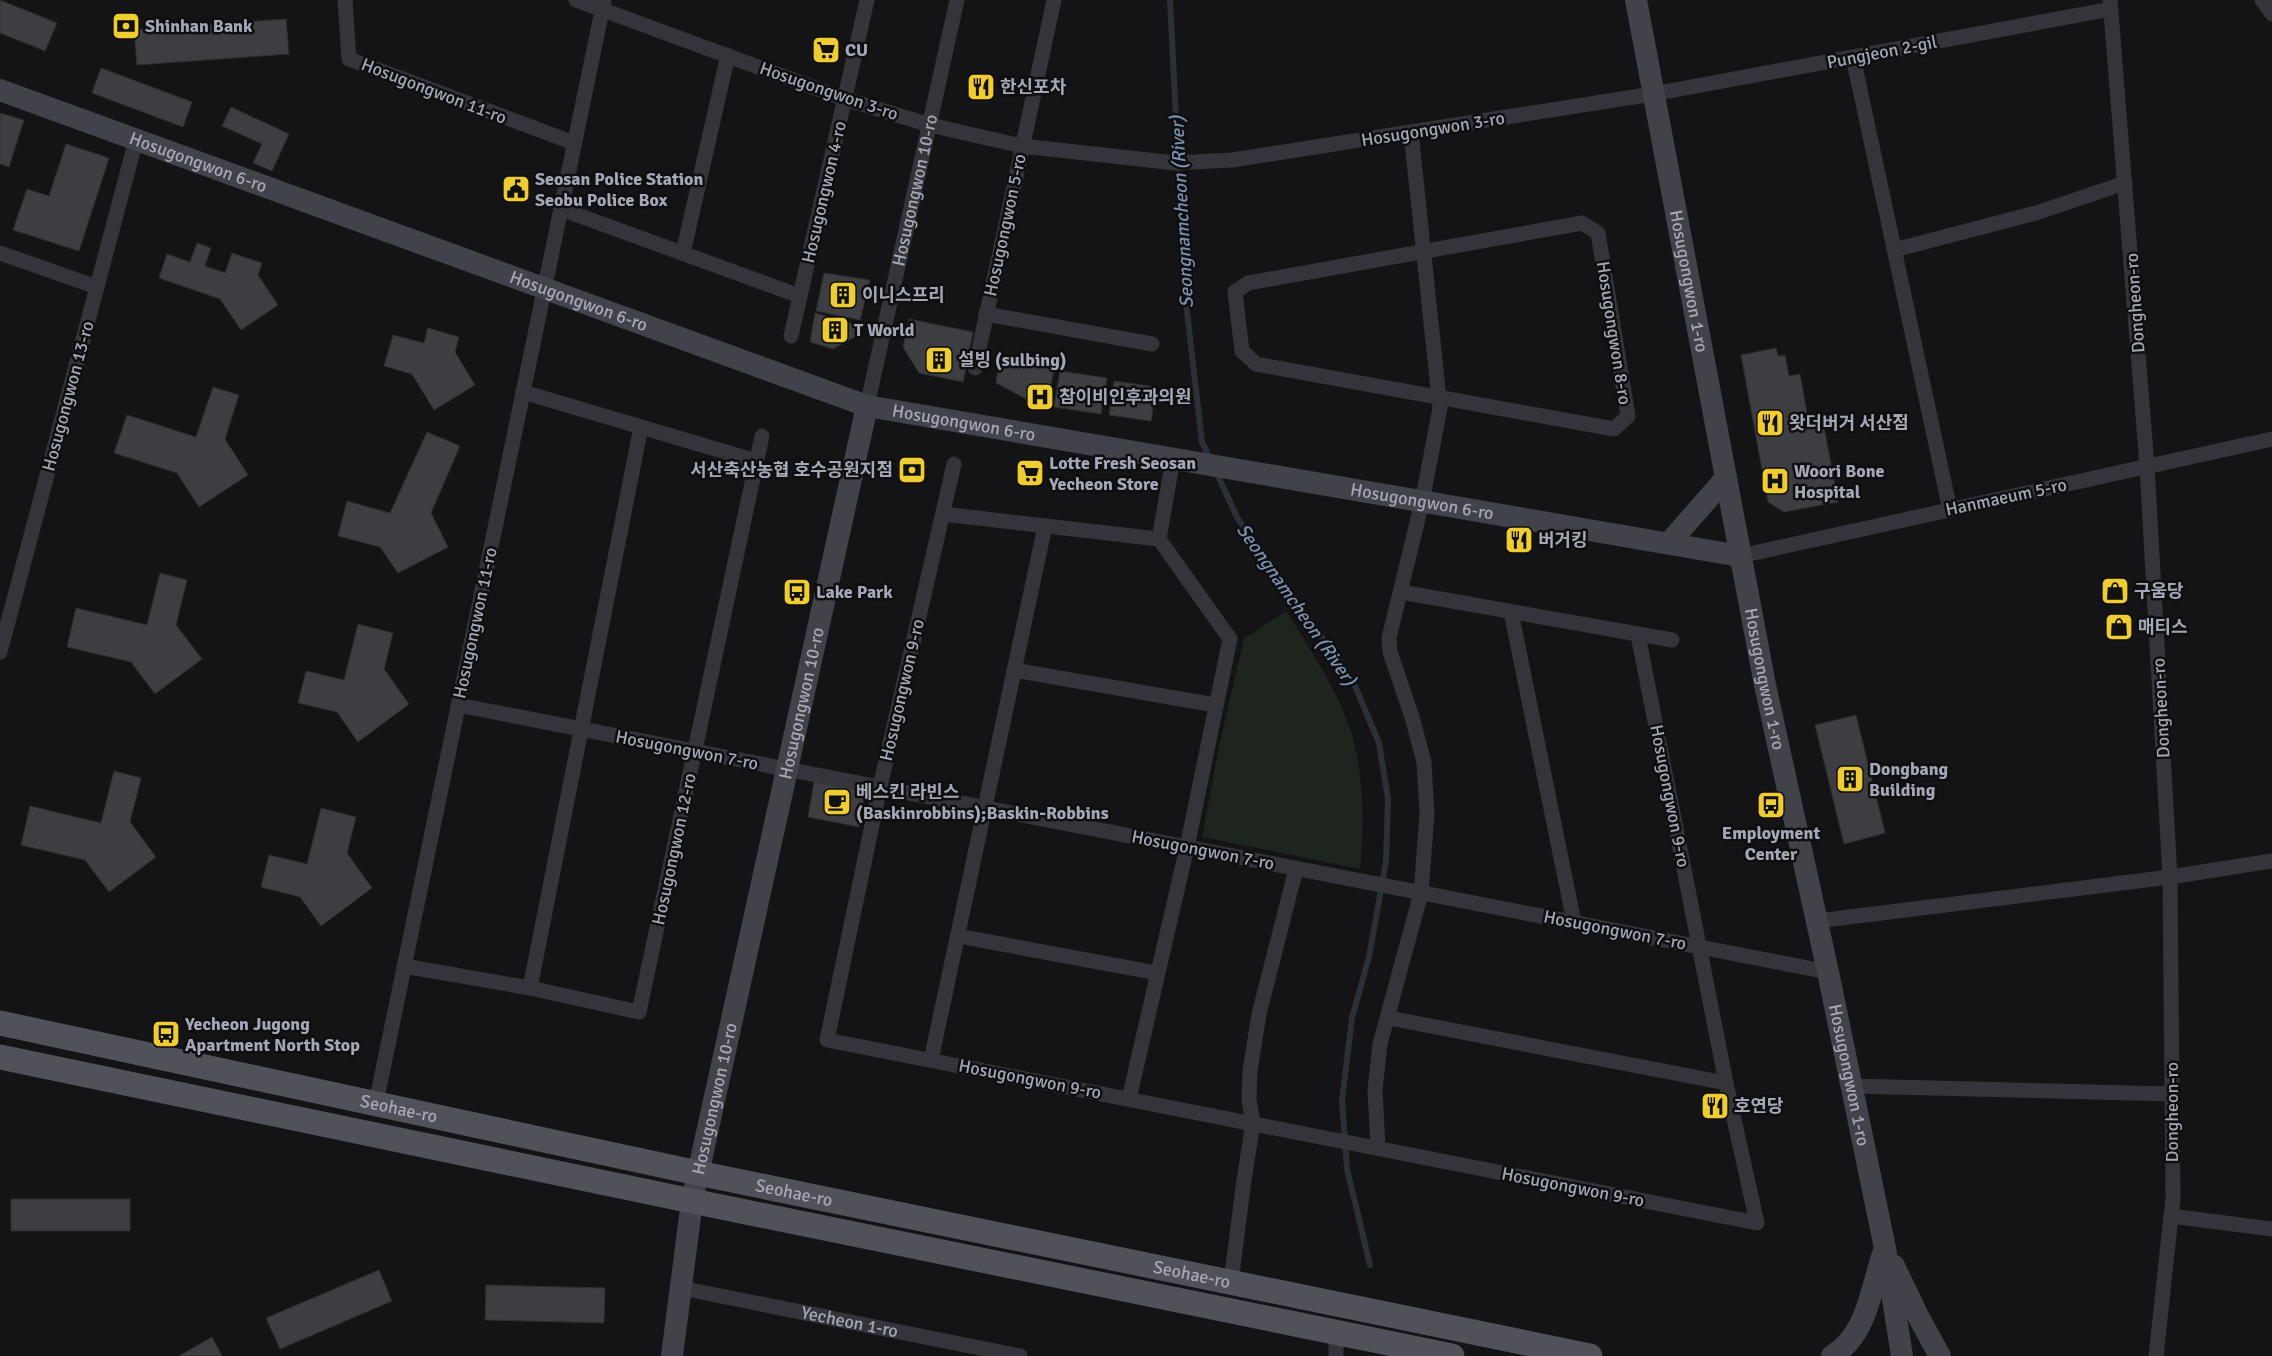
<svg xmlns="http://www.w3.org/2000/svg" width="2272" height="1356" viewBox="0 0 2272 1356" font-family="Signika,'Noto Sans KR',sans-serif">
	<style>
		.green { fill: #1e251f }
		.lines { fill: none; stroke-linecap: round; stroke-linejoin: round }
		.stream { stroke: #2a3038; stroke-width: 6 }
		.building { fill: #3e3d42; stroke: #2e2d31 }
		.street { stroke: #34343a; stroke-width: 15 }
		.secondary { stroke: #42434a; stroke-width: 22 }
		.primary { stroke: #505159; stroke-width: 25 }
		.labels { text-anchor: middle; stroke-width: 5; stroke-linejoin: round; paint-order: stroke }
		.poi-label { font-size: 18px; font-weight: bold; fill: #a5a7b5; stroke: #0f0e10; text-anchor: start }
		.street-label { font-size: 18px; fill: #a5a7b5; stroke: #0f0e10 }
		.water-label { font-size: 19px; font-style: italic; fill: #7c90b0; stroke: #0f0e10 }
	</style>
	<rect width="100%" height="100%" fill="#141315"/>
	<!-- green -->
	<path class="green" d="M 1286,611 C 1308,646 1331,680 1346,718 C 1364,761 1365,822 1360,869 L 1202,837 L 1220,742 L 1244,639 Z"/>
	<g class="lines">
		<!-- stream -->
		<path class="stream" d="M 1170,0 L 1185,294 L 1202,442 L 1211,460
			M 1216,472 L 1238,519 L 1353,681 L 1379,743 L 1388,799 L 1386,861 L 1369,957 L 1352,1018 L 1342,1100 L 1347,1169 L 1370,1265"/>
	</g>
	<!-- building -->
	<path class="building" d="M 0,0 L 57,23 L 45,51 L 0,33 Z
		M 286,19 L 289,54 L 137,65 L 134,30 Z
		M 101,68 L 192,102 L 183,127 L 92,93 Z
		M 231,107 L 289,134 L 272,171 L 253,163 L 262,144 L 222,126 Z
		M 0,113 L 24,120 L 9,167 L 0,164 Z
		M 66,144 L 109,158 L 79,251 L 13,230 L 27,189 L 49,196 Z
		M 197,243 L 211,248 L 205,266 L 225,273 L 232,253 L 262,263 L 258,275 L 278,305 L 241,330 L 220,299 L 159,278 L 167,254 L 190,262 Z
		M 824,273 L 870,280 L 860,320 L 816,311 Z
		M 815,313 L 860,326 L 858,335 L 833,349 L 810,342 Z
		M 909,319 L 973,332 L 963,382 L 919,373 L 903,347 Z
		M 428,328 L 459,337 L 455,352 L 475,385 L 434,410 L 412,374 L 384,366 L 393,335 L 424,343 Z
		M 1776,348 L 1778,356 L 1785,355 L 1789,376 L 1800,374 L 1808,419 L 1822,416 L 1838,502 L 1784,512 L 1768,502 L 1741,355 Z
		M 1000,359 L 1054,369 L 1047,405 L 1032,402 L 996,383 Z
		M 1060,371 L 1107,378 L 1101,414 L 1054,407 Z
		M 1114,381 L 1156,387 L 1151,421 L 1109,415 Z
		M 213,387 L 239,395 L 225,439 L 248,475 L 199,507 L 177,473 L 114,453 L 127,415 L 196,437 Z
		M 427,432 L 460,446 L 431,513 L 448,547 L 398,573 L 380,547 L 338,536 L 347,501 L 390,513 Z
		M 160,573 L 187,580 L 176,625 L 202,659 L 155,694 L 131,662 L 67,647 L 76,608 L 147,625 Z
		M 358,624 L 393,633 L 384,669 L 409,704 L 358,742 L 337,712 L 298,703 L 306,671 L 344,680 Z
		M 1856,715 L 1885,833 L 1844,844 L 1815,725 Z
		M 114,771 L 141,778 L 130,822 L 156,857 L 109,892 L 85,860 L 21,845 L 30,806 L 101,823 Z
		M 815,777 L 866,787 L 859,827 L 808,817 Z
		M 321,808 L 356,817 L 347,853 L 372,888 L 321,926 L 300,897 L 261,887 L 269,855 L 307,864 Z
		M 11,1199 L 130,1199 L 130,1231 L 11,1231 Z
		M 379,1270 L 392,1301 L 280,1349 L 266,1318 Z
		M 486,1285 L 605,1288 L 604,1323 L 485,1320 Z
		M 212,1337 L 222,1356 L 179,1356 Z"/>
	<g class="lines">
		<!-- street -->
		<g class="street">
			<path d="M 345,0 L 349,59 L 574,143"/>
			<path d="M 576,0 L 845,99 L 930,125 L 1022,146 L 1176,163 L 1232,160 L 1653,94 L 2111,9"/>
			<path d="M 2110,0 L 2147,466 L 2170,877 L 2173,1198 L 2156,1356"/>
			<path d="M 2262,0 L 2272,14"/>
			<path d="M 1853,57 L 1950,510"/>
			<path d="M 561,209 L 800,296"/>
			<path d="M 1582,223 L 1598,233 L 1628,416 L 1614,429 L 1256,364 L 1242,351 L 1235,292 L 1248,283 Z"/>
			<path d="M 1894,250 L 2036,213 L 2125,183"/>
			<path d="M 0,253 L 97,287"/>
			<path d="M 683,253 L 728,55"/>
			<path d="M 986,314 L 1152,344"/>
			<path d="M 791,336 L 867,0"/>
			<path d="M 975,368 L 1054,0"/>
			<path d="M 523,392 L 756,461"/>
			<path id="s1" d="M 867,406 L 957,0"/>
			<path d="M 954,464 L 880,787 L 827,1040 L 1757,1223 L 1726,1083 L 1638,635"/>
			<path d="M 943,514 L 1159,539"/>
			<path d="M 1740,556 L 2272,439"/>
			<path d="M 1401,592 L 1672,640"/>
			<path d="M 1511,612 L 1574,922"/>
			<path d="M 0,652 L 136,140"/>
			<path d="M 1014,670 L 1215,705"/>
			<path d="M 458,705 L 1828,972"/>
			<path d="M 1817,921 L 2170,877 L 2272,861"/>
			<path d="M 958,936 L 1157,973"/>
			<path d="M 404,966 L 530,988 L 639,1012 L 762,436"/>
			<path d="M 530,988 L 641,427"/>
			<path d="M 1389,1018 L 1726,1083"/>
			<path d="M 931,1060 L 1045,526"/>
			<path d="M 1851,1086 L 2172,1094"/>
			<path d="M 1129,1099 L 1187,847 L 1230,639 L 1159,539 L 1173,459"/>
			<path d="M 376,1103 L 604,1"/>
			<path d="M 1378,1148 L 1375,1090 L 1380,1044 L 1421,893 L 1427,814 L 1424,762 L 1412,717 L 1390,652 L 1389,638 L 1422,502 L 1440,408 L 1411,132"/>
			<path d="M 2171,1216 L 2272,1229"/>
			<path d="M 1231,1282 L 1244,1180 L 1253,1123 L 1249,1100 L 1250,1071 L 1259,1014 L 1296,869"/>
			<path id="s2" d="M 681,1288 L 1020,1356"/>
			<path d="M 1336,1332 L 1336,1356"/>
		</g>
		<!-- secondary -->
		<g class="secondary">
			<path id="s3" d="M 1636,0 L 1765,685 L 1828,972 L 1885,1248 L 1902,1356"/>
			<path id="s4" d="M 0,90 L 867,406 L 1740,556"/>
			<path d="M 1669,543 L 1726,478"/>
			<path d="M 1894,1266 L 1918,1316 L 1940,1356"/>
			<path id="s5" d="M 672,1356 L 692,1201 L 867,406"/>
			<path d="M 1832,1356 C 1867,1335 1871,1289 1883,1254"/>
		</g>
		<!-- primary -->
		<g class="primary">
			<path id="s6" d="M 0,1023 L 698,1173 L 1590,1356"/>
			<path d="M 0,1057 L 692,1201 L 1452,1356"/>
		</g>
	</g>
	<!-- icons -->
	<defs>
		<symbol id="bank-square" viewBox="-11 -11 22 22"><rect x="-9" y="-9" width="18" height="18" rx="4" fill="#eecc32" stroke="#0f0e10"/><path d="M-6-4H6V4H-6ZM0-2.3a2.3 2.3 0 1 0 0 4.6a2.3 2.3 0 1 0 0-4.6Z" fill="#111"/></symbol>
		<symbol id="supermarket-square" viewBox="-11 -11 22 22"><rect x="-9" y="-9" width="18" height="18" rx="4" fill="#eecc32" stroke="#0f0e10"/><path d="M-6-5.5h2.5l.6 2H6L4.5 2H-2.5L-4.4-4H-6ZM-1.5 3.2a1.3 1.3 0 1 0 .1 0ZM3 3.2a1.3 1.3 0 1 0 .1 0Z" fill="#111"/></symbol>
		<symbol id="restaurant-square" viewBox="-11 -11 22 22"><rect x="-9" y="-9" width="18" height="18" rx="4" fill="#eecc32" stroke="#0f0e10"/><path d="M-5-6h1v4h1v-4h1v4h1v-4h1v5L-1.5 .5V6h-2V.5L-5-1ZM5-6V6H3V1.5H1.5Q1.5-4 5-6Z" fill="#111"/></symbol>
		<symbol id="civic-square" viewBox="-11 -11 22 22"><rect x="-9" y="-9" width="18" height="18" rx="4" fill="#eecc32" stroke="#0f0e10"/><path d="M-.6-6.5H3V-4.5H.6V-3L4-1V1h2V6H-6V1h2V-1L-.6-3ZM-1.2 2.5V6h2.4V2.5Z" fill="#111"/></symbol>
		<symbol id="building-square" viewBox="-11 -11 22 22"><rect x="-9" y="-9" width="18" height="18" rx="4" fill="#eecc32" stroke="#0f0e10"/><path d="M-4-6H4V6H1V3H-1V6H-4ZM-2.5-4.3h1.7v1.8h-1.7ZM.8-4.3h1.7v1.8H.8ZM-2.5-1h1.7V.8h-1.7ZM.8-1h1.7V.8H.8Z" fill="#111"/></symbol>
		<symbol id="hospital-square" viewBox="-11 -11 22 22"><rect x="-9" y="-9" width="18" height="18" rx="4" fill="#eecc32" stroke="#0f0e10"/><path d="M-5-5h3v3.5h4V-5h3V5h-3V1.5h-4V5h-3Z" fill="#111"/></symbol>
		<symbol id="shop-square" viewBox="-11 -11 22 22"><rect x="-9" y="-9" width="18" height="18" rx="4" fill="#eecc32" stroke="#0f0e10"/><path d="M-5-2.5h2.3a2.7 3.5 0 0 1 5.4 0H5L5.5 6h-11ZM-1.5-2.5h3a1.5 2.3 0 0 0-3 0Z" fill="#111"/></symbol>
		<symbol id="bus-square" viewBox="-11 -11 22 22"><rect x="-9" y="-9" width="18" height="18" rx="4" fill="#eecc32" stroke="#0f0e10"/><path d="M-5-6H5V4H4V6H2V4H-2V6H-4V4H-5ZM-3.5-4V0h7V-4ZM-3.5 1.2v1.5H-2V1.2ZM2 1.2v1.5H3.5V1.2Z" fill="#111"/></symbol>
		<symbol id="cafe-square" viewBox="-11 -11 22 22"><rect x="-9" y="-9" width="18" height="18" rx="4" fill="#eecc32" stroke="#0f0e10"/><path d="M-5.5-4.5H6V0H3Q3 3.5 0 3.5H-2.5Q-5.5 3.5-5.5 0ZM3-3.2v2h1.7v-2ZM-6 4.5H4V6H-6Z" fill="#111"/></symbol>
	</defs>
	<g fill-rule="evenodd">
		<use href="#bank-square" x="110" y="10" width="32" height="32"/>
		<use href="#supermarket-square" x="810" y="34" width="32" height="32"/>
		<use href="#restaurant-square" x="965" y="71" width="32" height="32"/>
		<use href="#civic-square" x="500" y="173" width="32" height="32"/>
		<use href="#building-square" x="827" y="279" width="32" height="32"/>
		<use href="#building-square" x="819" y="314" width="32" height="32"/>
		<use href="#building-square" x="923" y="344" width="32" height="32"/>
		<use href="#hospital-square" x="1024" y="381" width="32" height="32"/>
		<use href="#restaurant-square" x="1754" y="407" width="32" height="32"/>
		<use href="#bank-square" x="896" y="454" width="32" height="32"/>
		<use href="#supermarket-square" x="1014" y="457" width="32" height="32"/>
		<use href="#hospital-square" x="1759" y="465" width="32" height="32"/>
		<use href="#restaurant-square" x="1503" y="524" width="32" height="32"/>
		<use href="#shop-square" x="2099" y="575" width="32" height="32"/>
		<use href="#bus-square" x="781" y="576" width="32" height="32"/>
		<use href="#shop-square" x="2103" y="611" width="32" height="32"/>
		<use href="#building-square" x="1834" y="763" width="32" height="32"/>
		<use href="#cafe-square" x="821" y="786" width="32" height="32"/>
		<use href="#bus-square" x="1755" y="789" width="32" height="32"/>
		<use href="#bus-square" x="150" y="1018" width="32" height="32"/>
		<use href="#restaurant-square" x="1699" y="1090" width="32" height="32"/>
	</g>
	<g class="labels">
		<!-- poi labels -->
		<g class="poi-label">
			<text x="145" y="32">Shinhan Bank</text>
			<text x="845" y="56">CU</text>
			<text x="1000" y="93">한신포차</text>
			<text x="535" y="185">Seosan Police Station<tspan x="535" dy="21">Seobu Police Box</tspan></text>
			<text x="862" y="301">이니스프리</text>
			<text x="854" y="336">T World</text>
			<text x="958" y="366">설빙 (sulbing)</text>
			<text x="1059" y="403">참이비인후과의원</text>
			<text x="1789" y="429">왓더버거 서산점</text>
			<text x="1049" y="469">Lotte Fresh Seosan<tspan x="1049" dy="21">Yecheon Store</tspan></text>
			<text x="893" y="476" text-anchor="end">서산축산농협 호수공원지점</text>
			<text x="1794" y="477">Woori Bone<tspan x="1794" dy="21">Hospital</tspan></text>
			<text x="1538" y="546">버거킹</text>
			<text x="2134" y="597">구움당</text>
			<text x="816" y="598">Lake Park</text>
			<text x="2138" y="633">매티스</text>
			<text x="1869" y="775">Dongbang<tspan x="1869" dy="21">Building</tspan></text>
			<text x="856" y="798">베스킨 라빈스<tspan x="856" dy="21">(Baskinrobbins);Baskin-Robbins</tspan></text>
			<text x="1771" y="839" text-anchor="middle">Employment<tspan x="1771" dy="21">Center</tspan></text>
			<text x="185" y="1030">Yecheon Jugong<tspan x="185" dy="21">Apartment North Stop</tspan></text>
			<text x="1734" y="1112">호연당</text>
		</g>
		<!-- street labels -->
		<g class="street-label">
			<text transform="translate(1882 52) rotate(-11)" y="6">Pungjeon 2-gil</text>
			<text transform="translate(434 91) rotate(21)" y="6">Hosugongwon 11-ro</text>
			<text transform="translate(829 91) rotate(19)" y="6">Hosugongwon 3-ro</text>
			<text transform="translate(1433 129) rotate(-9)" y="6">Hosugongwon 3-ro</text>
			<text dy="6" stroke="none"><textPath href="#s4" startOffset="211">Hosugongwon 6-ro</textPath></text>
			<text dy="6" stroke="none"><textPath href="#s1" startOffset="221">Hosugongwon 10-ro</textPath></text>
			<text transform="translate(824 192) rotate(-77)" y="6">Hosugongwon 4-ro</text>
			<text transform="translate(1005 225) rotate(-78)" y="6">Hosugongwon 5-ro</text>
			<text dy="6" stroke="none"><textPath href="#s3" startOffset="286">Hosugongwon 1-ro</textPath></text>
			<text dy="6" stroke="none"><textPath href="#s4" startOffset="616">Hosugongwon 6-ro</textPath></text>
			<text transform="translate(2135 303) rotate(-94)" y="6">Dongheon-ro</text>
			<text transform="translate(1614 333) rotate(81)" y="6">Hosugongwon 8-ro</text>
			<text transform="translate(68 396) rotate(-75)" y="6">Hosugongwon 13-ro</text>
			<text dy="6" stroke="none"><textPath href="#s4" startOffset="1021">Hosugongwon 6-ro</textPath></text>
			<text transform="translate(2006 497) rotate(-12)" y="6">Hanmaeum 5-ro</text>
			<text dy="6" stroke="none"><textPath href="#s4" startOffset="1486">Hosugongwon 6-ro</textPath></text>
			<text transform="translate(475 623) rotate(-78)" y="6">Hosugongwon 11-ro</text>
			<text dy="6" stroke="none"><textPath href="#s3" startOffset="691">Hosugongwon 1-ro</textPath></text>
			<text transform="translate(902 690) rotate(-77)" y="6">Hosugongwon 9-ro</text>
			<text dy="6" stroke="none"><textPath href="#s5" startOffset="666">Hosugongwon 10-ro</textPath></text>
			<text transform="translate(2161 708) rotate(-93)" y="6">Dongheon-ro</text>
			<text transform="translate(687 750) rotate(11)" y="6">Hosugongwon 7-ro</text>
			<text transform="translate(1670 796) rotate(79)" y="6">Hosugongwon 9-ro</text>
			<text transform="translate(674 849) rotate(-78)" y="6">Hosugongwon 12-ro</text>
			<text transform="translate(1203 850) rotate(11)" y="6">Hosugongwon 7-ro</text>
			<text transform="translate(1615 930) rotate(11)" y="6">Hosugongwon 7-ro</text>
			<text dy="6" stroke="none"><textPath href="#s3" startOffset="1096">Hosugongwon 1-ro</textPath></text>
			<text transform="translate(1030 1079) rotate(11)" y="6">Hosugongwon 9-ro</text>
			<text dy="6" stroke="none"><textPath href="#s5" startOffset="261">Hosugongwon 10-ro</textPath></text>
			<text dy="6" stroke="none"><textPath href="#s6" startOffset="408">Seohae-ro</textPath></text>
			<text transform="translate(2172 1112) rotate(-90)" y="6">Dongheon-ro</text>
			<text transform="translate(1573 1187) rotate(11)" y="6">Hosugongwon 9-ro</text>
			<text dy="6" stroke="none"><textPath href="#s6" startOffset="812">Seohae-ro</textPath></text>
			<text dy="6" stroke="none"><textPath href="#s6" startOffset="1218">Seohae-ro</textPath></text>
			<text dy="6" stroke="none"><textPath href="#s2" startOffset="172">Yecheon 1-ro</textPath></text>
		</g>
		<!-- water labels -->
		<g class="water-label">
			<text transform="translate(1181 212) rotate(-93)" y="7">Seongnamcheon (River)</text>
			<text transform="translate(1297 604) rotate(55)" y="7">Seongnamcheon (River)</text>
		</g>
	</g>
</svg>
